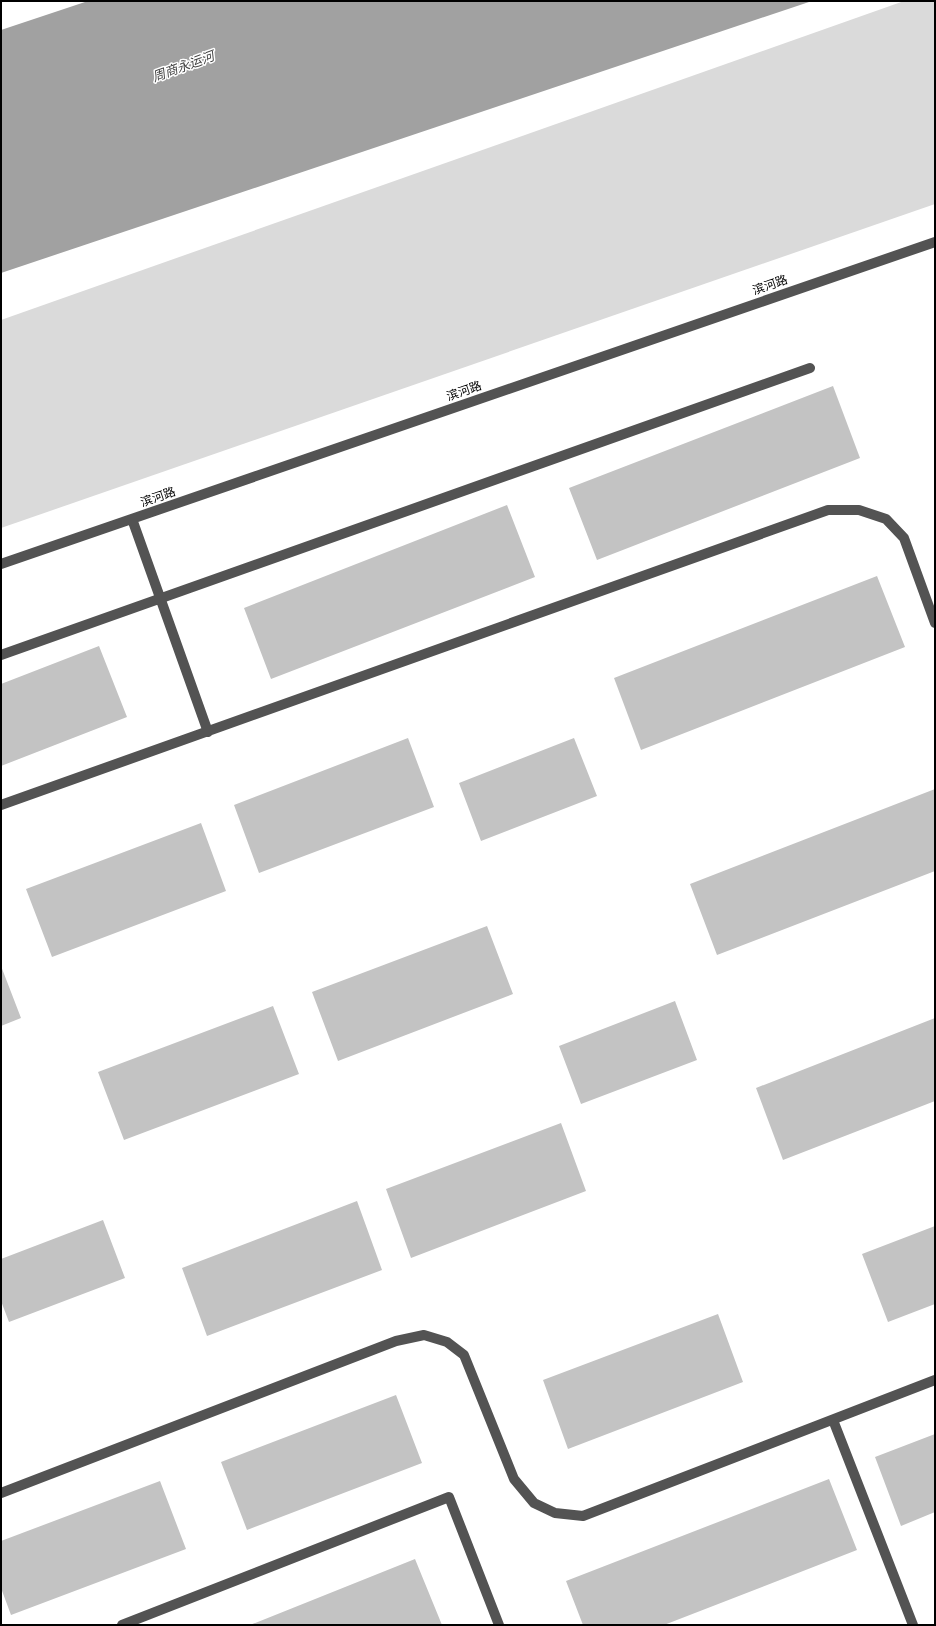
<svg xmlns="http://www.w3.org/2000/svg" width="936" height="1626" viewBox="0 0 936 1626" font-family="'Sofia Sans Condensed','Noto Sans SC',sans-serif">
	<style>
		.green { fill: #dadada }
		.water { fill: #a1a1a1 }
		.building { fill: #c3c3c3 }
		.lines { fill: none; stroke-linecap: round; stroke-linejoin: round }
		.minor { stroke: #535353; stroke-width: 10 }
		.labels { text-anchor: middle; stroke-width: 3; stroke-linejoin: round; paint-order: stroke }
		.street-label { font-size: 12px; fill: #000; stroke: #fff }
		.water-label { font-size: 13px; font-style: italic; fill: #424242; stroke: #fff }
	</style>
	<rect width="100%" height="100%" fill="#fff"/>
	<!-- green -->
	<path class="green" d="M 904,1 L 935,1 L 935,204 L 1,528 L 1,320 Z"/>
	<!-- water -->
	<path class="water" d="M 88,1 L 812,1 L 1,273 L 1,30 Z"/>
	<!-- building -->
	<path class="building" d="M 833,386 L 860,458 L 597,560 L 569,488 Z
		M 507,505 L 535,577 L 271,679 L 244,608 Z
		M 877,576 L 905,647 L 641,750 L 614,678 Z
		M 99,646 L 127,717 L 1,766 L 1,684 Z
		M 408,738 L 434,807 L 259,873 L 234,805 Z
		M 574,738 L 597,796 L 481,841 L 459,783 Z
		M 935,789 L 935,871 L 717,955 L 690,884 Z
		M 201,823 L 226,891 L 52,957 L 26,889 Z
		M 487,926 L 513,994 L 338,1061 L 312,992 Z
		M 1,966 L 21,1018 L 1,1026 Z
		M 675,1001 L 697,1060 L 581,1104 L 559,1046 Z
		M 273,1006 L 299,1074 L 124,1140 L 98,1072 Z
		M 935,1018 L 935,1101 L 783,1160 L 756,1088 Z
		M 561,1123 L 586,1191 L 411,1258 L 386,1189 Z
		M 357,1201 L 382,1270 L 207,1336 L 182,1268 Z
		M 103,1220 L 125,1278 L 9,1322 L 1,1301 L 1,1259 Z
		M 935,1226 L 935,1304 L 888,1322 L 862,1254 Z
		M 718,1314 L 743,1382 L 568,1449 L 543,1380 Z
		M 396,1395 L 422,1463 L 247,1530 L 221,1462 Z
		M 935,1434 L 935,1512 L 901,1526 L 875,1457 Z
		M 829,1479 L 857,1550 L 664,1625 L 583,1625 L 566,1581 Z
		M 160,1481 L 186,1549 L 11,1615 L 1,1588 L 1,1541 Z
		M 415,1559 L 442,1625 L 250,1625 Z"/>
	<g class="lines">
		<!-- minor -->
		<path class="minor" d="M 132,519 L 208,732
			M 1,564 L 935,242
			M 1,655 L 810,368
			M 1,805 L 828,510 L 859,510 L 886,519 L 904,538 L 935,623
			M 833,1420 L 913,1625
			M 1,1493 L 396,1341 L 424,1335 L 447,1342 L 464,1355 L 514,1479 L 534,1503 L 555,1513 L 583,1516 L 935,1380
			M 122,1625 L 449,1497 L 499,1625"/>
	</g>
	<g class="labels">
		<!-- street labels -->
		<g class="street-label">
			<text transform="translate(770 285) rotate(-19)" y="4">滨河路</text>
			<text transform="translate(464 391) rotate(-19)" y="4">滨河路</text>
			<text transform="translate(158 497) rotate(-19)" y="4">滨河路</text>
		</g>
		<!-- water labels -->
		<g class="water-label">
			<text transform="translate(183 66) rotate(-20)" y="5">周商永运河</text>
		</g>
	</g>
	<!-- border -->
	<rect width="936" height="1626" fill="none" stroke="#000000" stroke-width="4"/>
</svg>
